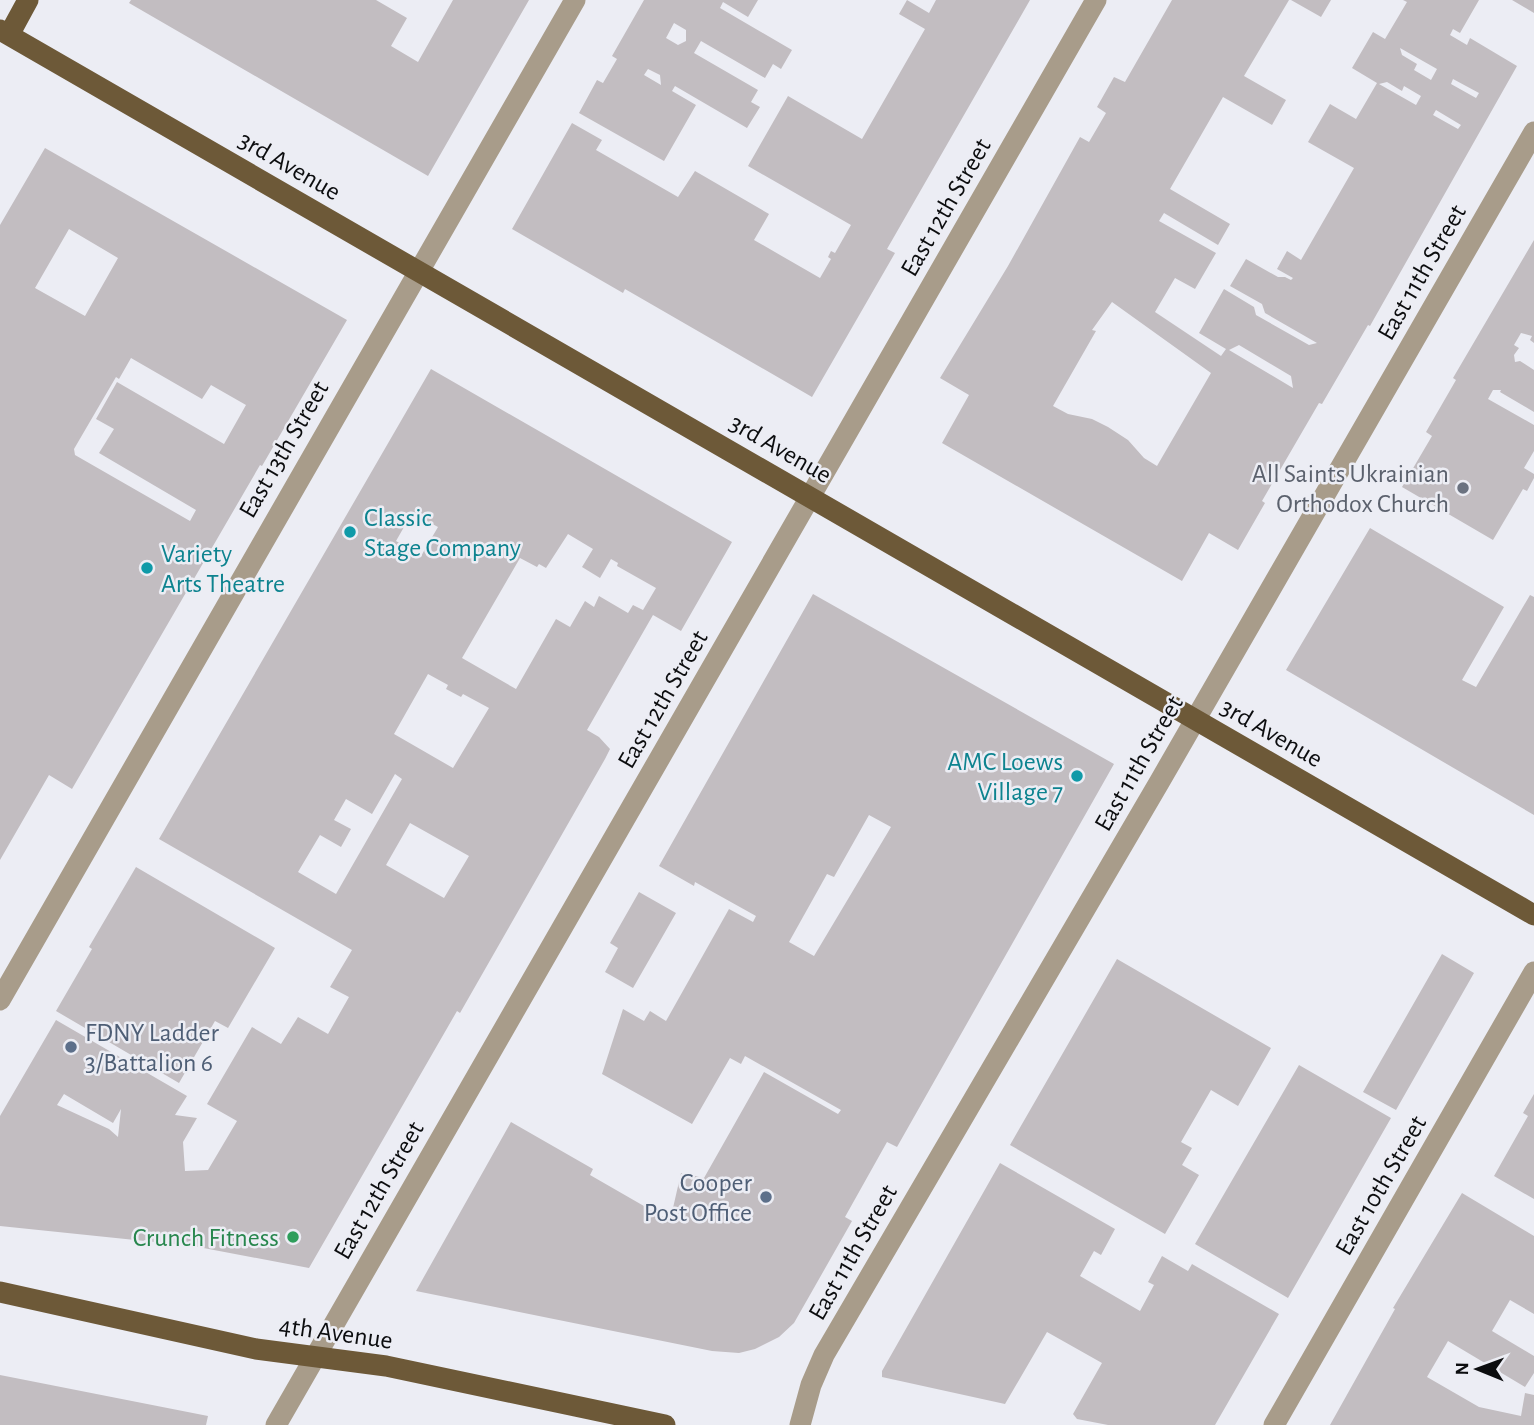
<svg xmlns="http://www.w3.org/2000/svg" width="1534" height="1425" viewBox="0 0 1534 1425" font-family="'Alegreya Sans',sans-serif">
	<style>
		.building { fill: #c2bdc1; fill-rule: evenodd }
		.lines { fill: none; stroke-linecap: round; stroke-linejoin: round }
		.minor { stroke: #a89c8a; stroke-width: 21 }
		.major { stroke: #6d5938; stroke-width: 21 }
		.worship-dot { fill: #6b7280; stroke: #ecedf4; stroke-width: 2.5 }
		.culture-dot { fill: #0f9aa8; stroke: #ecedf4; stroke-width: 2.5 }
		.service-dot { fill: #5c6f8a; stroke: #ecedf4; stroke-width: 2.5 }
		.leisure-dot { fill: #2e9e5b; stroke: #ecedf4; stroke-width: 2.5 }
		.labels { text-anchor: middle; stroke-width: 5; stroke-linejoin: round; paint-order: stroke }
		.street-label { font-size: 26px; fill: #0c0d0f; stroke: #ecedf4 }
		.worship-label { font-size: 26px; fill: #5b616d; stroke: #ecedf4; text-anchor: end }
		.culture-label { font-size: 26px; fill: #0d838f; stroke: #ecedf4; text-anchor: start }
		.service-label { font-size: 26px; fill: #4e5e75; stroke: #ecedf4; text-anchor: start }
		.leisure-label { font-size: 26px; fill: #27864d; stroke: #ecedf4; text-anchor: end }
	</style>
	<rect width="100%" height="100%" fill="#ecedf4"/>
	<!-- building -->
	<path class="building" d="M 131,0 L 376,0 L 407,18 L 391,46 L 418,62 L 453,0 L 529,0 L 428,176 L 129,3 Z
		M 644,0 L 758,0 L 748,17 L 723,2 L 720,8 L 792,50 L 781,69 L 773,64 L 765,78 L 701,41 L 694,53 L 758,90 L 751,102 L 760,107 L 747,128 L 675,86 L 672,91 L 696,105 L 664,161 L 579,113 L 597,80 L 603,83 L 617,59 L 612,56 ZM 674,23 L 686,30 L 686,41 L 678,45 L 666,38 ZM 648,69 L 660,75 L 661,85 L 644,75 Z
		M 907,0 L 929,13 L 936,0 L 1030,0 L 887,249 L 895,253 L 812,397 L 625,289 L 623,293 L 512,229 L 572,123 L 602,140 L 596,150 L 678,197 L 695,171 L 769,214 L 754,240 L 820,278 L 831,259 L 828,257 L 831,251 L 835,253 L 851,225 L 748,166 L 788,96 L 862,139 L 925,29 L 899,14 Z
		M 1172,0 L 1289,0 L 1244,76 L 1286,100 L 1272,125 L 1223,97 L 1170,189 L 1230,224 L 1218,245 L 1164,213 L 1159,221 L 1216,253 L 1195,289 L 1175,278 L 1155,312 L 1221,356 L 1226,349 L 1199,333 L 1224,289 L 1254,307 L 1256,315 L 1309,345 L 1317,343 L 1265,313 L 1262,304 L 1230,286 L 1246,259 L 1278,277 L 1285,277 L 1291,280 L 1293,278 L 1277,269 L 1287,251 L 1301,260 L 1354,168 L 1308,142 L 1330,104 L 1356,119 L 1377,83 L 1352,68 L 1373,32 L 1385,39 L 1407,2 L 1403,0 L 1479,0 L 1460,33 L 1453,29 L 1450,35 L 1467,45 L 1470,38 L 1517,66 L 1370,326 L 1368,325 L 1322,404 L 1319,403 L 1262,501 L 1265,503 L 1238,550 L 1209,533 L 1182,581 L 942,443 L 969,395 L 940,378 L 1008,266 L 1080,137 L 1089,142 L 1106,113 L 1097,107 L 1114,77 L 1125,82 ZM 1400,48 L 1437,69 L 1431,80 L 1414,70 L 1417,64 L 1402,55 ZM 1453,79 L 1479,93 L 1476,98 L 1451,84 ZM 1387,82 L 1402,91 L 1404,86 L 1421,96 L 1416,105 L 1379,84 ZM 1436,110 L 1461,125 L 1458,129 L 1433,115 ZM 1112,302 L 1211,373 L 1157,466 L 1144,458 L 1128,440 L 1108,427 L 1092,419 L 1068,414 L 1053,406 L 1096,331 L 1092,330 ZM 1239,345 L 1291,376 L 1293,388 L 1229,350 Z
		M 1291,0 L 1331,0 L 1321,17 Z
		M 1512,0 L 1534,0 L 1534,13 Z
		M 45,148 L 347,320 L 262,466 L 260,465 L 72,789 L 49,775 L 0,860 L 0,225 ZM 69,229 L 118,258 L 85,316 L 35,288 ZM 131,358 L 202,399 L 211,385 L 246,405 L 224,444 L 117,382 L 96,419 L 114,429 L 99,453 L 196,510 L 190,521 L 75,455 L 74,449 L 116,377 L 119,379 Z
		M 1534,240 L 1534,343 L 1530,340 L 1532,336 L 1521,333 L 1514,345 L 1519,348 L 1514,355 L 1515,362 L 1520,361 L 1534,370 L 1534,412 L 1500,392 L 1501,390 L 1493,390 L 1488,399 L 1534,425 L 1534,451 L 1524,468 L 1534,474 L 1534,478 L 1527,491 L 1523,489 L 1493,540 L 1402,487 L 1432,436 L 1426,432 L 1456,380 L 1453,378 Z
		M 431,369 L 732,542 L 681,631 L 653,615 L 587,730 L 599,737 L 610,749 L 605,759 L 460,1013 L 457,1011 L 309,1268 L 193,1246 L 0,1226 L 0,1116 L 56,1020 L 187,1096 L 175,1115 L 197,1118 L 183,1142 L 185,1171 L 208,1170 L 237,1121 L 207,1104 L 252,1027 L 281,1044 L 298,1017 L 328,1034 L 349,997 L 330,987 L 352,950 L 159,839 ZM 412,513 L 438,527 L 421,556 L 396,541 ZM 568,534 L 593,549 L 582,567 L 600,578 L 611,559 L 618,563 L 617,566 L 656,588 L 643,610 L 633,605 L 628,613 L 599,596 L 594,607 L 585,601 L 570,627 L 556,619 L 516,689 L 462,658 L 520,558 L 537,567 L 539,564 L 546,568 ZM 428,674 L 448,685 L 446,689 L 461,697 L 463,694 L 489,708 L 453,768 L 394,734 ZM 395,774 L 402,779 L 336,894 L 298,872 L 320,835 L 341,847 L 351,829 L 334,820 L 346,799 L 372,814 ZM 410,823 L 469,856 L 444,898 L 386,865 ZM 64,1094 L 113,1123 L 121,1109 L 118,1137 L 109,1129 L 57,1105 Z
		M 1370,528 L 1504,607 L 1462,680 L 1476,687 L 1530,595 L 1534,597 L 1534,815 L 1286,670 Z
		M 813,594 L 1114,764 L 897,1147 L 887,1142 L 845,1217 L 852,1221 L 794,1323 L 779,1337 L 755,1349 L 739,1353 L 712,1351 L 416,1291 L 511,1122 L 593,1169 L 590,1175 L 670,1221 L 681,1173 L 704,1178 L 764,1072 L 838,1114 L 841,1110 L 745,1056 L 741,1064 L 730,1058 L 692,1124 L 602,1074 L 623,1009 L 644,1021 L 650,1011 L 666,1021 L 729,909 L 753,922 L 756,916 L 695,882 L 694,886 L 659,866 ZM 869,815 L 891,827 L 814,956 L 789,942 L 827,874 L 834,877 Z
		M 136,867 L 275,948 L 228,1028 L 215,1021 L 179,1083 L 56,1011 L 92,949 L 89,947 Z
		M 639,892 L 676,913 L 633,988 L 605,972 L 618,948 L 610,943 Z
		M 1442,954 L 1474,973 L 1396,1110 L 1363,1092 Z
		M 1117,959 L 1271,1048 L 1238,1106 L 1211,1090 L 1181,1142 L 1192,1148 L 1182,1165 L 1199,1175 L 1165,1234 L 1010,1145 Z
		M 1299,1065 L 1391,1118 L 1288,1298 L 1195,1244 Z
		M 1534,1094 L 1534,1199 L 1494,1176 L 1528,1116 L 1523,1113 Z
		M 1000,1163 L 1115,1229 L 1101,1255 L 1094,1251 L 1080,1276 L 1140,1311 L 1154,1285 L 1148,1282 L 1162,1256 L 1188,1271 L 1192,1264 L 1279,1314 L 1215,1425 L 1108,1425 L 1077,1419 L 1073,1414 L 1102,1363 L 1047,1332 L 1005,1404 L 882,1377 L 882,1371 Z
		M 1462,1193 L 1534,1236 L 1534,1314 L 1510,1300 L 1492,1331 L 1534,1356 L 1534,1373 L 1525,1387 L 1448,1341 L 1427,1377 L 1479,1407 L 1521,1416 L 1525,1393 L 1534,1395 L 1534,1425 L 1330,1425 L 1395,1309 L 1393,1308 Z
		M 0,1375 L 208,1416 L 206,1425 L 0,1425 Z"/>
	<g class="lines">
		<!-- minor -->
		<path class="minor" d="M 0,1000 L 575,0
			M 276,1425 L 1096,0
			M 800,1425 L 811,1385 L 824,1355 L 1160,781 L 1534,132
			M 1274,1425 L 1534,972"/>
		<!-- major -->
		<path class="major" d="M 0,30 L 1534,915
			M 9,35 L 28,0
			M 0,1292 L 256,1349 L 386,1366 L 665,1425"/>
	</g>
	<!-- markers -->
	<circle class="worship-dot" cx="1463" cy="488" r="7"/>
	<g class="culture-dot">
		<circle cx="350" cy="532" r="7"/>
		<circle cx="147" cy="568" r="7"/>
		<circle cx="1077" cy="776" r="7"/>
	</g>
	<g class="service-dot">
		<circle cx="71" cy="1047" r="7"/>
		<circle cx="766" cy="1197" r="7"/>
	</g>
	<circle class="leisure-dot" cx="293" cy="1237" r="7"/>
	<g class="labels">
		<!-- street labels -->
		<g class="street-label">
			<text transform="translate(290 165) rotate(30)" y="9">3rd Avenue</text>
			<text transform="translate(945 207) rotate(-60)" y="9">East 12th Street</text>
			<text transform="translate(1421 272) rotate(-60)" y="9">East 11th Street</text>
			<text transform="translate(781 448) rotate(30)" y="9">3rd Avenue</text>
			<text transform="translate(283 449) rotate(-60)" y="9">East 13th Street</text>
			<text transform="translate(662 699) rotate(-60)" y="9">East 12th Street</text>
			<text transform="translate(1272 732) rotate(30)" y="9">3rd Avenue</text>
			<text transform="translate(1138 763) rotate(-60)" y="9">East 11th Street</text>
			<text transform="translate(1380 1185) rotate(-60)" y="9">East 10th Street</text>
			<text transform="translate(378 1190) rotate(-60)" y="9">East 12th Street</text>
			<text transform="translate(852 1252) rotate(-60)" y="9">East 11th Street</text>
			<text transform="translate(336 1332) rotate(8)" y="9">4th Avenue</text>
		</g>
		<!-- worship labels -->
		<g class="worship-label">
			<text x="1449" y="482">All Saints Ukrainian<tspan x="1449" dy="30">Orthodox Church</tspan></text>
		</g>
		<!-- culture labels -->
		<g class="culture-label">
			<text x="364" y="526">Classic<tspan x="364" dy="30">Stage Company</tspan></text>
			<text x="161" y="562">Variety<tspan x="161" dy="30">Arts Theatre</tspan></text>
			<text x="1063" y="770" text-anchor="end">AMC Loews<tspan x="1063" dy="30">Village 7</tspan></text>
		</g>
		<!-- service labels -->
		<g class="service-label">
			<text x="85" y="1041">FDNY Ladder<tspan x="85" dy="30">3/Battalion 6</tspan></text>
			<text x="752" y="1191" text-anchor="end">Cooper<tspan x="752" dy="30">Post Office</tspan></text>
		</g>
		<!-- leisure labels -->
		<g class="leisure-label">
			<text x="279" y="1246">Crunch Fitness</text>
		</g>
	</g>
	<!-- north arrow -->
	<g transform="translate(1478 1369) rotate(271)" stroke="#ecedf4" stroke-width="5" paint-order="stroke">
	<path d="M0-5L12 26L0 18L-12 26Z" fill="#0c0d0f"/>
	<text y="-10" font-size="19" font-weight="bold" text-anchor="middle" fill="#0c0d0f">N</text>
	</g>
</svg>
